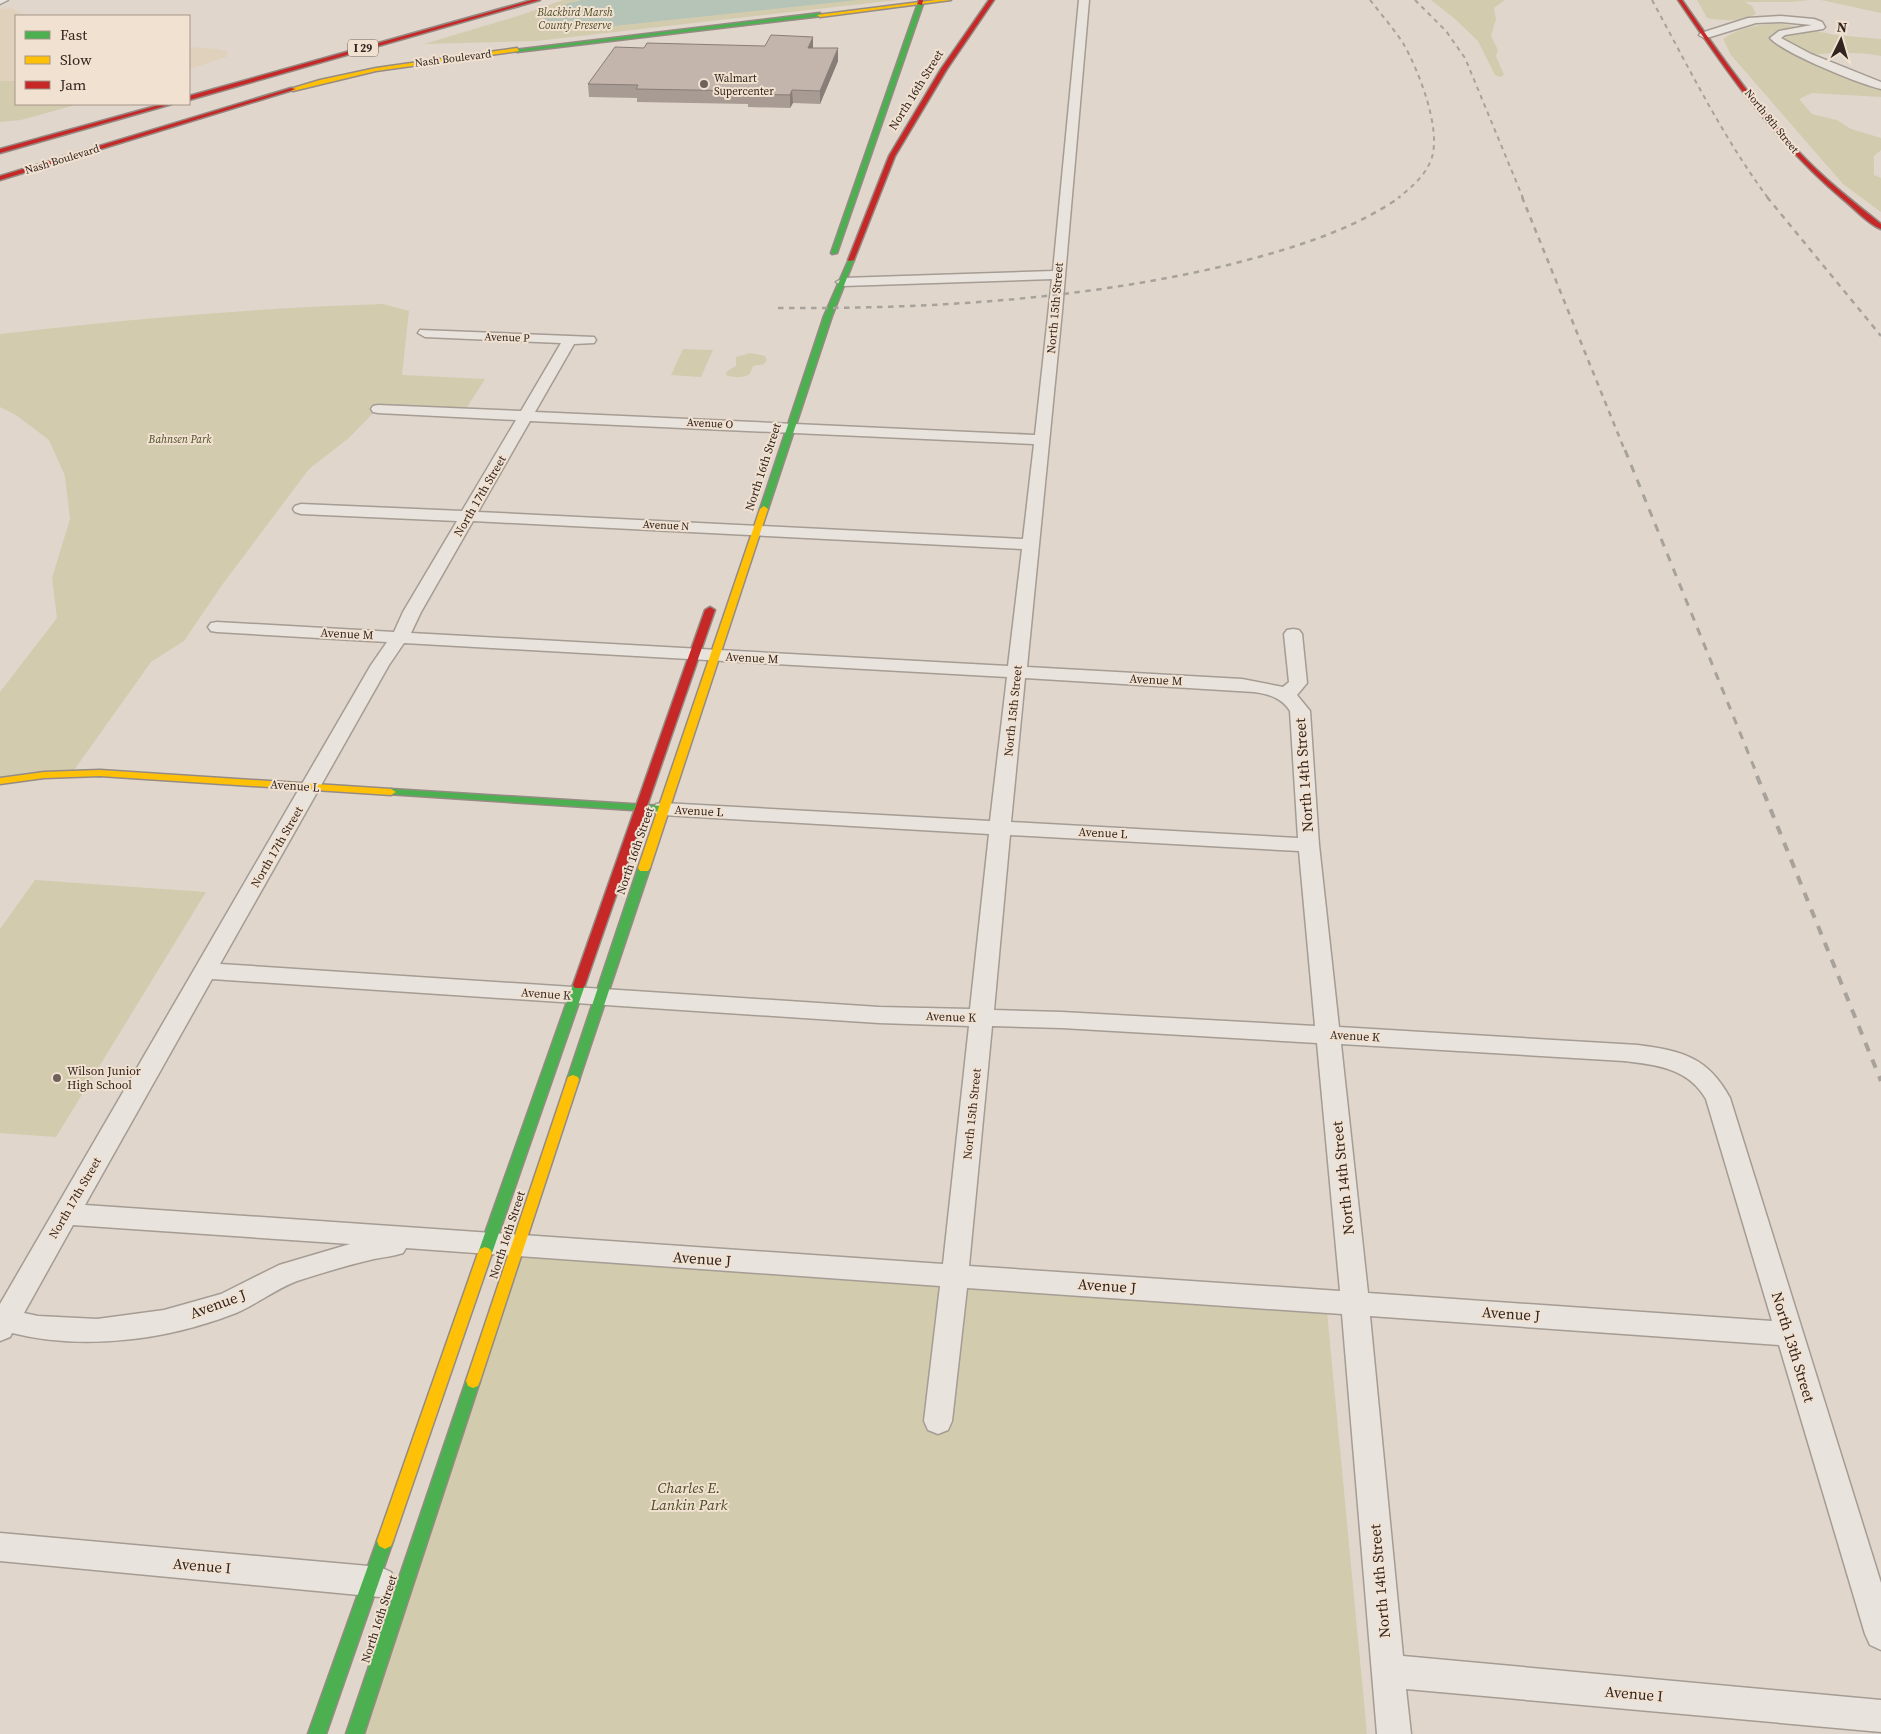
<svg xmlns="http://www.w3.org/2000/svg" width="1881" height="1734" viewBox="0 0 1881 1734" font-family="'Source Serif 4',serif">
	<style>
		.farmland { fill: #dfd1bc }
		.green { fill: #d2cbae }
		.water { fill: #b6c4b8 }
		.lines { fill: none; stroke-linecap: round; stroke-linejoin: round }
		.street-casing { stroke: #a59c94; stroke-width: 3 }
		.fast-casing { stroke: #958b84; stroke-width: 3 }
		.slow-casing { stroke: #958b84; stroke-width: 3 }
		.jam-casing { stroke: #958b84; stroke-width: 3 }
		.street { fill: #e8e3dc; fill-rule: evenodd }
		.fast { fill: #4caf50; fill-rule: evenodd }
		.slow { fill: #ffc107; fill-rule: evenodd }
		.jam { fill: #c62828; fill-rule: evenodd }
		.rail-far3 { stroke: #a8a29c; stroke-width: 2; stroke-dasharray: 4.5 4.5; stroke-linecap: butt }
		.rail-far2 { stroke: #a8a29c; stroke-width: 2.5; stroke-dasharray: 5.5 5.5; stroke-linecap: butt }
		.rail-far1 { stroke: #a8a29c; stroke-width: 3; stroke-dasharray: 8 8; stroke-linecap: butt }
		.rail { stroke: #a8a29c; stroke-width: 4; stroke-dasharray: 9 9; stroke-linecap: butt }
		.wall { fill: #a89b94 }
		.shaded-wall { fill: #887e78 }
		.building { fill: #c3b4ac; stroke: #887e78 }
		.poi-dot { fill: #6f625b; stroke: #f1e1d1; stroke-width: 2 }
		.labels { text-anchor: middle; stroke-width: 4; stroke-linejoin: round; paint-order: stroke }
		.far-park-label { font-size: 11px; font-style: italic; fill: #4b4d26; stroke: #f1e1d1 }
		.shield { fill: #f1e1d1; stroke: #6b5d54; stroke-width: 1 }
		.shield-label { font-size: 11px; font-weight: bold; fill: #32241e }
		.far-street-label { font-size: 11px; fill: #32241e; stroke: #f1e1d1 }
		.far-poi-label { font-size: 11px; fill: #32241e; stroke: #f1e1d1; text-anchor: start }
		.street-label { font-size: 12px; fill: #32241e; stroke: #f1e1d1 }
		.poi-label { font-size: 12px; fill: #32241e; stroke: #f1e1d1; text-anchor: start }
		.near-street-label { font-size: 15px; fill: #32241e; stroke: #f1e1d1 }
		.near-park-label { font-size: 15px; font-style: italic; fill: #4b4d26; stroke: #f1e1d1 }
	</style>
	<rect width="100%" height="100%" fill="#e0d6cb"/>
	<!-- farmland -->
	<path class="farmland" d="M 11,8 L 26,16 L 16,16 L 16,81 L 0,81 L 0,9 Z
		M 189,47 L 218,49 L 228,52 L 226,57 L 189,69 Z"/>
	<!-- green -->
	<path class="green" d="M 563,0 L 897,0 L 536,41 L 424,44 L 521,15 Z
		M 1431,0 L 1505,0 L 1494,8 L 1496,19 L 1491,36 L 1498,50 L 1496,56 L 1504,75 L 1500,77 L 1495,75 L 1478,41 L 1455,19 Z
		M 1697,0 L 1810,0 L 1790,2 L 1745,2 L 1752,6 L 1756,14 C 1741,22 1723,21 1707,18 Z
		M 1821,0 L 1881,0 L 1881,13 Z
		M 1778,23 L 1835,35 L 1881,39 L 1881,56 C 1855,51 1826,52 1800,57 L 1878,88 L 1881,90 L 1881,97 L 1812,93 L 1799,99 L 1812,114 L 1837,120 L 1851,129 L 1881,138 L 1881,150 L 1874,156 L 1874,175 L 1881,178 L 1881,212 L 1843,184 L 1731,55 L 1723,39 C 1740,27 1758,25 1778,23 Z
		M 0,81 L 16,81 L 16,104 L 79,104 L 21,120 L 0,122 Z
		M 383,304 L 409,311 L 402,375 L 485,379 L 464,412 L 377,409 L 349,438 L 309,469 L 222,585 L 184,641 L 151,662 L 72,773 L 0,777 L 0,692 L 57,618 L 52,578 L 70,519 L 65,476 L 49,440 L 16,415 L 0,407 L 0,334 C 127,319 255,308 383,304 Z
		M 683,349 L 713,350 L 701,377 L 671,375 Z
		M 750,353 L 765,356 L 767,360 L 764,364 L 753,366 L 750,374 C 743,378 734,378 726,375 L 727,371 L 736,366 L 736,357 Z
		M 35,880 L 206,892 L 56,1137 L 0,1133 L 0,929 Z
		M 517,1247 L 1326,1301 L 1367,1734 L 361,1734 Z"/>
	<!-- water -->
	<path class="water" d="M 581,0 L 857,0 L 604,27 C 586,28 559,33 544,19 C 550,6 568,4 581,0 Z"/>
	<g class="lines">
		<defs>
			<path id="street" d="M 0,0 L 8,0 L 0,4 Z
				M 1079,0 L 1089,0 L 1062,311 L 1027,667 L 1242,679 L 1283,687 L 1289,682 L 1284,634 L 1287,630 L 1293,629 L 1299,630 L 1302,634 L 1307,683 L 1297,695 L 1310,711 L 1319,845 L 1339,1027 L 1638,1045 C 1682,1051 1708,1057 1730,1098 L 1881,1583 L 1881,1650 L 1870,1645 L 1865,1634 L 1779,1345 L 1370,1316 L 1403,1656 L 1881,1700 L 1881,1732 L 1406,1689 L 1411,1734 L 1377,1734 L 1342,1314 L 967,1288 L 952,1421 L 948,1430 L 938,1434 L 928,1430 L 924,1421 L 940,1286 L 406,1248 L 403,1253 C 394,1256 384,1257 374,1259 C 348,1265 322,1273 297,1281 C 276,1289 257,1304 236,1313 C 167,1340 84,1351 12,1333 L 10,1337 L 0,1341 L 0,1304 L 371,665 L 387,642 L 217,632 L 211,631 L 208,627 L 211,623 L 217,622 L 394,632 L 403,612 L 457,521 L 301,514 L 295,512 L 293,509 L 295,506 L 301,504 L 462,511 L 516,420 L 378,413 L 373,412 L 371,409 L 373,406 L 378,405 L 521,411 L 561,343 L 425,337 L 418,333 L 420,330 L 594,337 L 596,340 L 594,343 L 574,344 L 535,412 L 1035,435 L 1052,279 L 843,286 L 836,282 L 843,278 L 1053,271 ZM 530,421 L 1034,444 L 1023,539 L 478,512 ZM 473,521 L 1022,549 L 1008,666 L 411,633 L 421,612 ZM 404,643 L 1007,677 L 990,821 L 663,803 L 656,804 L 653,809 L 656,814 L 663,815 L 989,834 L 970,1009 L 879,1007 L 220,964 L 389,665 ZM 1025,678 L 1254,692 C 1269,694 1282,698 1290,711 L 1298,838 L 1011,822 ZM 1010,835 L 1299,851 L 1315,1026 L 1062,1012 L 994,1010 ZM 212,979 L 879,1023 L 969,1026 L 943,1264 L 85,1205 ZM 992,1026 L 1062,1028 L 1317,1043 L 1340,1291 L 969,1266 ZM 1341,1044 L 1624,1061 C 1657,1065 1688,1068 1706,1099 L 1772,1321 L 1368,1293 ZM 73,1225 L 350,1244 L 279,1265 L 221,1294 L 164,1310 L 97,1319 L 38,1316 L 24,1313 Z
				M 1781,16 L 1814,19 L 1822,22 L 1825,27 L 1823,29 L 1785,35 L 1781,38 L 1811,54 L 1881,82 L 1881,89 C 1859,84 1783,53 1770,38 L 1779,31 L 1812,25 L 1781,22 L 1756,23 L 1710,37 L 1704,38 L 1699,35 L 1701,33 L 1748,18 Z
				M 0,1533 L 380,1567 L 391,1572 L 396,1582 L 391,1592 L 380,1597 L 0,1561 Z"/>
			<path id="fast" d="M 918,3 L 923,4 L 837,253 L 832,254 L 831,253 Z
				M 820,13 L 822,16 L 517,52 L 514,50 Z
				M 849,259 L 854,260 L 832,316 L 768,509 L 764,512 L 761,511 L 760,509 L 824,316 Z
				M 391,789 L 663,806 L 668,809 L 663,812 L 387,794 L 386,792 Z
				M 644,864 L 650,868 L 579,1080 L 578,1083 L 568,1083 L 567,1080 L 638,868 Z
				M 579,981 L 583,982 L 585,985 L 492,1253 L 490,1257 L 485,1259 L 480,1257 L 478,1253 L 573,985 L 575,982 Z
				M 473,1374 L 478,1376 L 480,1381 L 364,1734 L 346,1734 L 466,1381 L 468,1376 Z
				M 385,1533 L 391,1536 L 393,1541 L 326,1734 L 308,1734 L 377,1541 L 379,1536 Z"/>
			<path id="slow" d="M 936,0 L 951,0 L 820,17 L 817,15 Z
				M 517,48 L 519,51 L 376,71 L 293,91 L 290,89 L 320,80 L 376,68 Z
				M 764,506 L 768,509 L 650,868 L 648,871 L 640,871 L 638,868 L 760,509 Z
				M 100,770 L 391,789 L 396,792 L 391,795 L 100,776 L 44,778 L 0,784 L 0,778 L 44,772 Z
				M 573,1075 L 578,1077 L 579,1080 L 480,1381 L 478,1386 L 473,1388 L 468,1386 L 466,1381 L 567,1080 L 568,1077 Z
				M 485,1247 L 490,1249 L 492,1253 L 393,1541 L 391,1546 L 385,1549 L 379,1546 L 377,1541 L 478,1253 L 480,1249 Z"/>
			<path id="jam" d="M 532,0 L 540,0 L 189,100 L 189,96 Z
				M 919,0 L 923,0 L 922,5 L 917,4 Z
				M 989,0 L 994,0 L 947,69 L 895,156 L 854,260 L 849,261 L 848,260 L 889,156 L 941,69 Z
				M 1678,0 L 1682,0 C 1718,52 1755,105 1798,151 C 1823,178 1852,201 1881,224 L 1881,229 C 1868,224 1856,210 1845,201 C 1777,145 1727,72 1678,0 Z
				M 291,88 L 296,89 L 0,180 L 0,176 Z
				M 163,104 L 172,104 L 0,153 L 0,149 Z
				M 710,607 L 715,610 L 585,985 L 583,988 L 575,988 L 573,985 L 705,610 Z"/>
		</defs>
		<!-- street casing -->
		<use href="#street" class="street-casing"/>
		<!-- fast casing -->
		<use href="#fast" class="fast-casing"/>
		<!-- slow casing -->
		<use href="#slow" class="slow-casing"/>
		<!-- jam casing -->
		<use href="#jam" class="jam-casing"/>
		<!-- street -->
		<use href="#street" class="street"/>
		<!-- fast -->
		<use href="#fast" class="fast"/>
		<!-- slow -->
		<use href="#slow" class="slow"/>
		<!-- jam -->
		<use href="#jam" class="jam"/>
		<!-- rail-far3 -->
		<path class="rail-far3" d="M 1370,0 C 1381,14 1393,28 1403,43 C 1418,69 1441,127 1432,157 C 1427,174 1412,187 1398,198
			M 1415,0 L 1446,31 L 1465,58 L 1523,198
			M 1652,0 C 1689,68 1722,136 1768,198"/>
		<!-- rail-far2 -->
		<path class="rail-far2" d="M 1522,197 L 1625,451
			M 1767,197 L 1881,336
			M 778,308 C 929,309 1081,300 1228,265 C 1287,250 1350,232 1400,197"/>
		<!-- rail-far1 -->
		<path class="rail-far1" d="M 1625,450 L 1758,777"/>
		<!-- rail -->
		<path class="rail" d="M 1757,776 L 1881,1081"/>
	</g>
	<!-- wall -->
	<path class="wall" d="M 813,37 L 813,48 L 838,61 L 820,104 L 793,103 L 790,108 L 748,107 L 748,104 L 637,102 L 637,98 L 589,97 L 588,84 L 644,48 L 765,46 Z"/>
	<!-- shaded-wall -->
	<path class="shaded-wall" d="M 813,37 L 813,49 L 808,48 Z
		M 838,48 L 838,61 L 820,104 L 820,91 Z
		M 792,90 L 793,103 L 790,108 L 790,95 Z"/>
	<!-- building -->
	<path class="building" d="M 771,35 L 813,37 L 808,48 L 838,48 L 820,91 L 792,90 L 790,95 L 747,94 L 748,91 L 636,89 L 638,85 L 588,84 L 615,47 L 644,48 L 647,43 L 765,46 Z"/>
	<!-- markers -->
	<g class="poi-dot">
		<circle cx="704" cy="84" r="5"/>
		<circle cx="57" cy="1078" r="5"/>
	</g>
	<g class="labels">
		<!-- far-park labels -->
		<g class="far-park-label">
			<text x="575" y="16">Blackbird Marsh<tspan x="575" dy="13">County Preserve</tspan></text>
			<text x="180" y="443">Bahnsen Park</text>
		</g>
		<!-- shield labels -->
		<rect class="shield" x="348" y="39.5" width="30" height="17" rx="4"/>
		<g class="shield-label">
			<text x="363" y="52">I 29</text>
		</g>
		<!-- far-street labels -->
		<g class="far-street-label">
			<text transform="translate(453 58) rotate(-7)" y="4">Nash Boulevard</text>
			<text transform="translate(1772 121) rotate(51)" y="4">North 8th Street</text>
			<text transform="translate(62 159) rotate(-17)" y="4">Nash Boulevard</text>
			<text transform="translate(507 337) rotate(2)" y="4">Avenue P</text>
			<text transform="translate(710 423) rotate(3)" y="4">Avenue O</text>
			<text transform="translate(666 525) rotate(3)" y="4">Avenue N</text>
		</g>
		<!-- far-poi labels -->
		<g class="far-poi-label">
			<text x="714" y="82">Walmart<tspan x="714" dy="13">Supercenter</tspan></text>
		</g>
		<!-- street labels -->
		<g class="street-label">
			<text transform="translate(916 90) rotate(-58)" y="4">North 16th Street</text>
			<text transform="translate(1055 308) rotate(-85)" y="4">North 15th Street</text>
			<text transform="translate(763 467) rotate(-72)" y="4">North 16th Street</text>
			<text transform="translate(480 496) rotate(-60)" y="4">North 17th Street</text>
			<text transform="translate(347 634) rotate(3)" y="4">Avenue M</text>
			<text transform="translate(752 658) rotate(3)" y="4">Avenue M</text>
			<text transform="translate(1156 680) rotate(3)" y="4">Avenue M</text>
			<text transform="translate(1013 711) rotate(-84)" y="4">North 15th Street</text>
			<text transform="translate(295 786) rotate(4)" y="4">Avenue L</text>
			<text transform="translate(699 811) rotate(3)" y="4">Avenue L</text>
			<text transform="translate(1103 833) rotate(3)" y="4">Avenue L</text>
			<text transform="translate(277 847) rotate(-60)" y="4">North 17th Street</text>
			<text transform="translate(635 851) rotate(-71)" y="4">North 16th Street</text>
			<text transform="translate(546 994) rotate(4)" y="4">Avenue K</text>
			<text transform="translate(951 1017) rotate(2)" y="4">Avenue K</text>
			<text transform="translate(1355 1036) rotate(3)" y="4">Avenue K</text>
			<text transform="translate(972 1114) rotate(-84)" y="4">North 15th Street</text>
			<text transform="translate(75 1198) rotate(-60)" y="4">North 17th Street</text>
			<text transform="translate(507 1235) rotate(-72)" y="4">North 16th Street</text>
			<text transform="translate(379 1619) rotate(-72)" y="4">North 16th Street</text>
		</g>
		<!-- poi labels -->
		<g class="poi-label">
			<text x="67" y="1075">Wilson Junior<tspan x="67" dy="14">High School</tspan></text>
		</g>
		<!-- near-street labels -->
		<g class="near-street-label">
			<text transform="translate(1304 775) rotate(-94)" y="5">North 14th Street</text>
			<text transform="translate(1343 1178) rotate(-96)" y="5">North 14th Street</text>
			<text transform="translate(702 1259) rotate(4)" y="5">Avenue J</text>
			<text transform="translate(1107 1286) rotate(4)" y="5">Avenue J</text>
			<text transform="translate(218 1304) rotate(-20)" y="5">Avenue J</text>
			<text transform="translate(1511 1314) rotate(4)" y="5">Avenue J</text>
			<text transform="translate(1793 1347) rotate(73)" y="5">North 13th Street</text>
			<text transform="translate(202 1566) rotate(5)" y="5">Avenue I</text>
			<text transform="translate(1380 1581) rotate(-95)" y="5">North 14th Street</text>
			<text transform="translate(1634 1694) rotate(5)" y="5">Avenue I</text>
		</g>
		<!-- near-park labels -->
		<g class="near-park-label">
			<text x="689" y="1493">Charles E.<tspan x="689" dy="17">Lankin Park</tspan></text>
		</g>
	</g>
	<!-- legend -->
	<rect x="15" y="15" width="175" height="90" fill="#f1e1d1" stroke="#a59589"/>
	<rect x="25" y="31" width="25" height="8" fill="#4caf50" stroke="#a59589"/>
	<text x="60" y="40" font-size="15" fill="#32241e">Fast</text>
	<rect x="25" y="56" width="25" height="8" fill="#ffc107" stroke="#a59589"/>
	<text x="60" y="65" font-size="15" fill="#32241e">Slow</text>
	<rect x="25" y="81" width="25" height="8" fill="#c62828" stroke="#a59589"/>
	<text x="60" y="90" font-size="15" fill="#32241e">Jam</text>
	<!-- north arrow -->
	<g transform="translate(1841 40) rotate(5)" stroke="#f1e1d1" stroke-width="4" paint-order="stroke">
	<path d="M0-4L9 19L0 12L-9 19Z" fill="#32241e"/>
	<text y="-8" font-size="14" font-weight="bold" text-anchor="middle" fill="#32241e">N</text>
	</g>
</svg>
